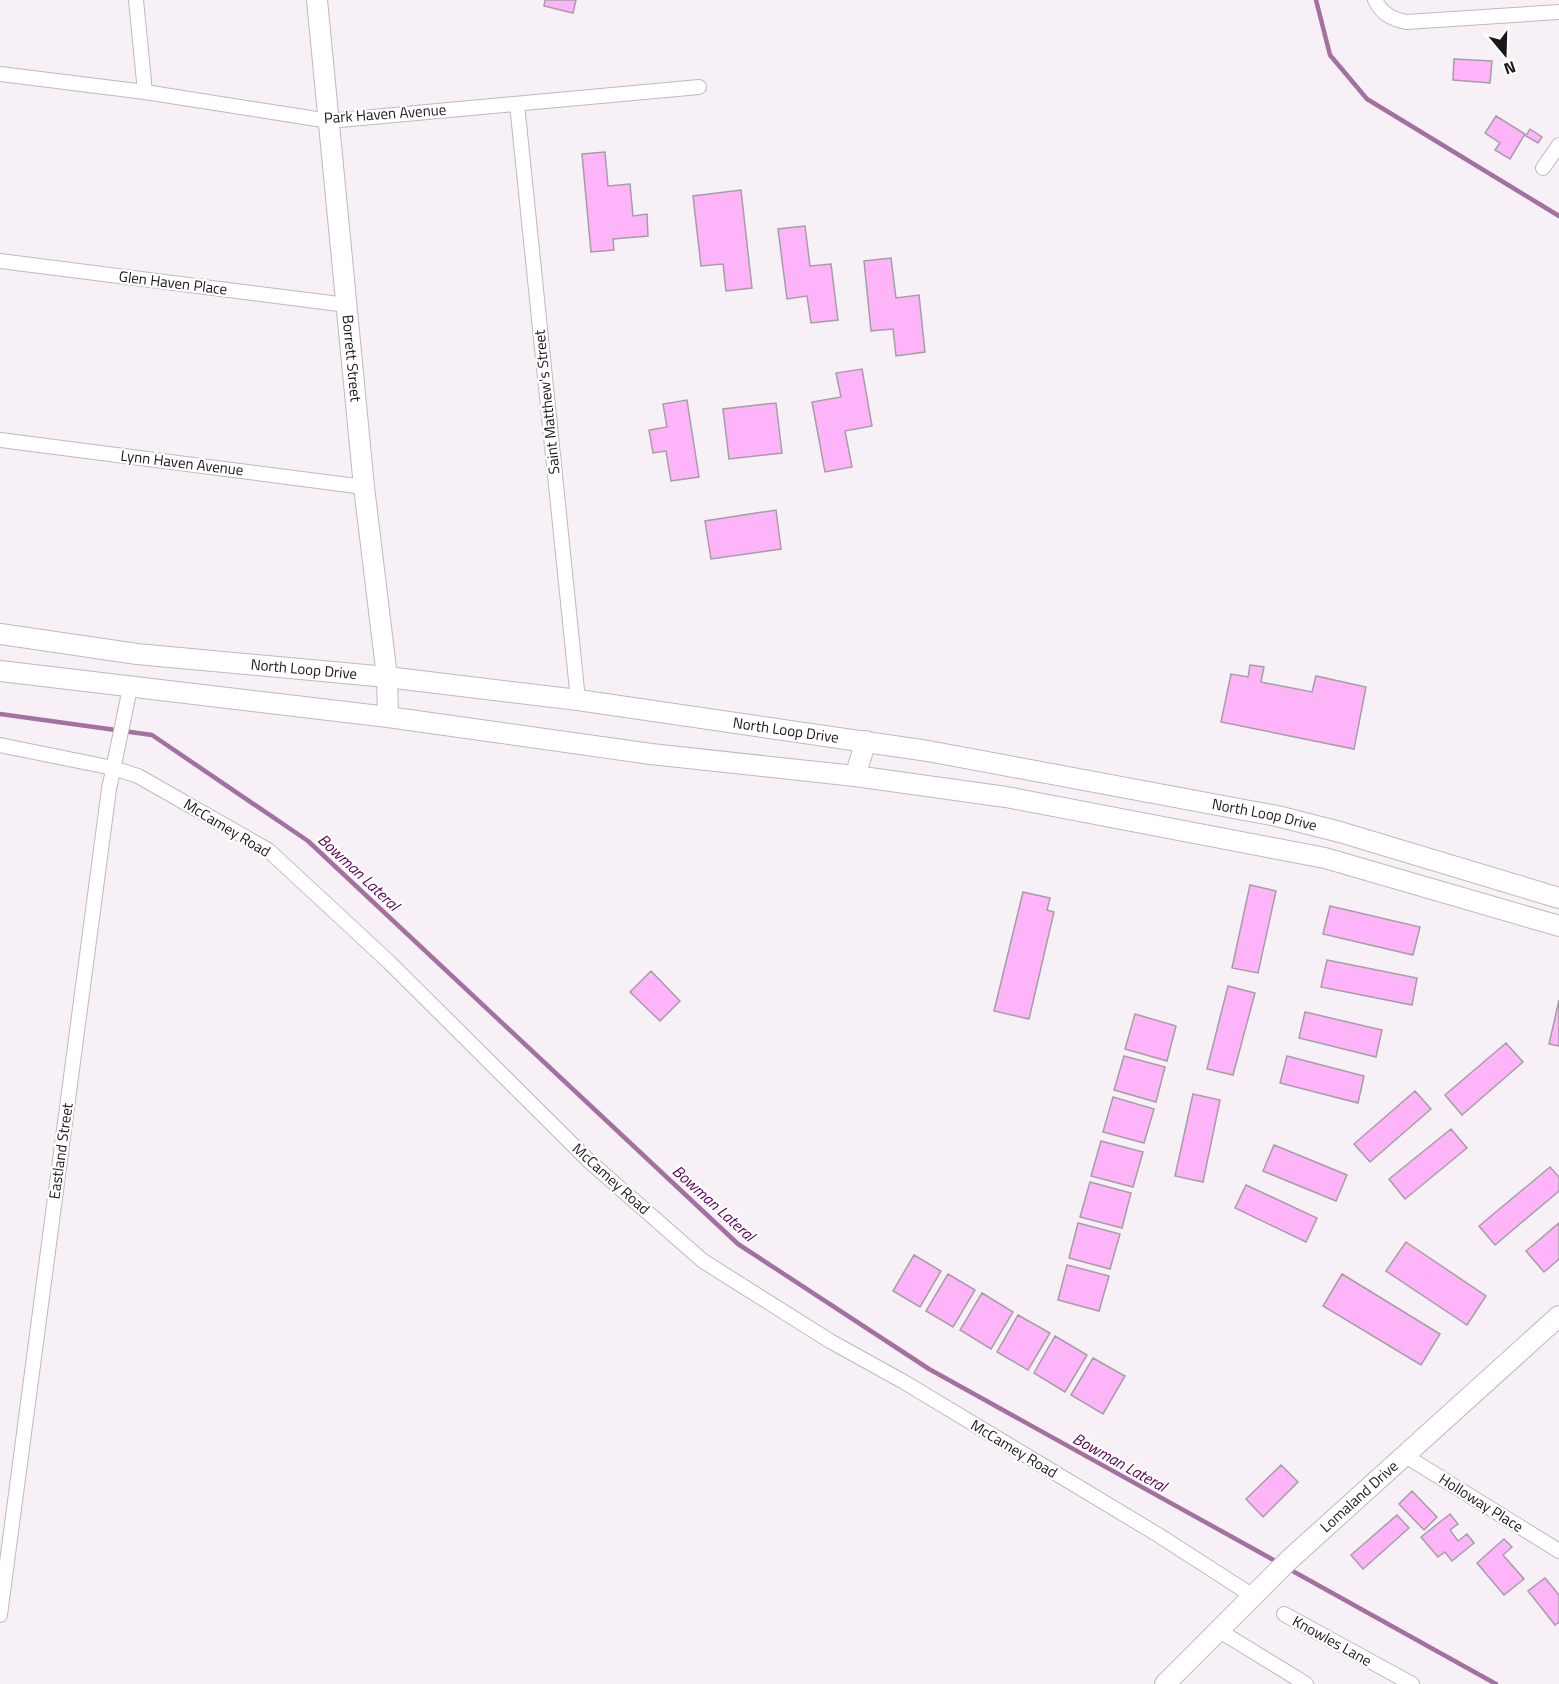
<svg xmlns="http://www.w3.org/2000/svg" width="1559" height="1684" viewBox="0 0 1559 1684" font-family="'Titillium Web',sans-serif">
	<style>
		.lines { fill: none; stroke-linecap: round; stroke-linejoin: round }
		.stream { stroke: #a4709f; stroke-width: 4.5 }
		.building { fill: #feb4f8; stroke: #a59ea4; stroke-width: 1.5 }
		.street-casing { stroke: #bfb8be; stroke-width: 16 }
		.secondary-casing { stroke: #bfb8be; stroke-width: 22 }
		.street { stroke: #fff; stroke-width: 14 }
		.secondary { stroke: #fff; stroke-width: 20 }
		.labels { text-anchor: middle; stroke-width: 4.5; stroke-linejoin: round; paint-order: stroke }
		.street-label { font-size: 15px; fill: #1b181a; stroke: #fff }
		.water-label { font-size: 16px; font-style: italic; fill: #5c005a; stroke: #fff }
	</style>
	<rect width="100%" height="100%" fill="#f7f0f6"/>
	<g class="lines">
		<!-- stream -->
		<path class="stream" d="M 1316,0 L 1330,55 L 1367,99 L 1559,216
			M 0,714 L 152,735 L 308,841 L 738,1244 L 929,1369 L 1279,1563
			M 1289,1569 L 1496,1684"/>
	</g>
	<!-- building -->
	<path class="building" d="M 545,0 L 576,0 L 573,13 L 544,6 Z
		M 1454,59 L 1492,61 L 1490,83 L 1453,80 Z
		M 1496,116 L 1525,134 L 1510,159 L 1495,150 L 1500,143 L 1485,133 Z
		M 1530,129 L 1542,137 L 1538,143 L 1526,136 Z
		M 605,152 L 608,186 L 630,184 L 633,216 L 647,214 L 648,236 L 613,239 L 614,250 L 591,252 L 582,154 Z
		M 741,190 L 752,288 L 726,291 L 723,264 L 701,266 L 693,196 Z
		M 805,226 L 810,266 L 831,264 L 838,320 L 811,323 L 807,296 L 787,299 L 778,229 Z
		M 891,258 L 896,298 L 919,295 L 925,352 L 896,356 L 893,329 L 871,331 L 864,261 Z
		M 862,369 L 872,426 L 845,431 L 852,467 L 825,472 L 812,402 L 841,397 L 836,373 Z
		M 687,400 L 699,477 L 671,481 L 666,451 L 653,453 L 649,430 L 667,427 L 663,404 Z
		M 776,403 L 782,453 L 729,459 L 723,409 Z
		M 776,510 L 781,549 L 711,559 L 705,521 Z
		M 1250,665 L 1264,667 L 1261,682 L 1312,692 L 1316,676 L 1366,687 L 1354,749 L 1221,722 L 1231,674 L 1248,677 Z
		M 1250,885 L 1276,891 L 1258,973 L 1232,968 Z
		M 1023,892 L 1050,898 L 1047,910 L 1054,912 L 1029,1019 L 994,1011 Z
		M 1330,906 L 1420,927 L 1413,955 L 1323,934 Z
		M 1327,960 L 1417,978 L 1412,1005 L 1321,987 Z
		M 651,971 L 680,1001 L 660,1021 L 630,992 Z
		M 1228,986 L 1255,993 L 1233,1075 L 1207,1069 Z
		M 1559,1000 L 1559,1046 L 1549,1044 Z
		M 1305,1012 L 1382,1030 L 1376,1057 L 1299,1038 Z
		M 1135,1014 L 1176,1026 L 1167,1061 L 1125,1049 Z
		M 1506,1043 L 1523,1062 L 1462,1115 L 1445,1095 Z
		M 1124,1056 L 1165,1067 L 1156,1102 L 1114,1090 Z
		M 1287,1056 L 1364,1076 L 1358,1103 L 1280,1083 Z
		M 1415,1091 L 1431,1109 L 1370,1162 L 1354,1144 Z
		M 1193,1094 L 1220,1100 L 1203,1182 L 1175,1176 Z
		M 1113,1097 L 1154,1109 L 1144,1143 L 1103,1132 Z
		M 1451,1129 L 1467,1148 L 1405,1199 L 1389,1179 Z
		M 1101,1141 L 1143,1152 L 1133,1187 L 1091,1176 Z
		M 1274,1145 L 1347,1175 L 1336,1201 L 1263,1171 Z
		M 1550,1167 L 1559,1177 L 1559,1191 L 1495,1245 L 1479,1226 Z
		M 1090,1182 L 1131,1193 L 1122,1228 L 1080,1217 Z
		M 1246,1185 L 1317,1218 L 1306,1242 L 1235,1208 Z
		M 1078,1223 L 1120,1234 L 1110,1269 L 1069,1258 Z
		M 1559,1223 L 1559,1259 L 1544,1272 L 1526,1251 Z
		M 1406,1242 L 1486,1296 L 1467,1325 L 1386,1271 Z
		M 914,1255 L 941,1271 L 920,1307 L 893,1291 Z
		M 1067,1265 L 1109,1276 L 1099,1311 L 1058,1300 Z
		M 948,1274 L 975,1290 L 953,1327 L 926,1311 Z
		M 1342,1274 L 1440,1334 L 1421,1365 L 1323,1306 Z
		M 982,1293 L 1013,1312 L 991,1349 L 960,1330 Z
		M 1018,1315 L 1050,1333 L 1028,1370 L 997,1352 Z
		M 1055,1336 L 1087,1355 L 1065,1392 L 1034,1373 Z
		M 1093,1358 L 1125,1376 L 1103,1414 L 1071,1395 Z
		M 1281,1465 L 1298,1482 L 1263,1517 L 1246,1499 Z
		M 1412,1491 L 1437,1517 L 1424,1530 L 1399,1504 Z
		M 1450,1514 L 1458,1524 L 1450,1530 L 1458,1541 L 1467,1534 L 1474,1543 L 1452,1561 L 1445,1552 L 1438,1557 L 1421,1537 Z
		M 1397,1515 L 1409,1528 L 1363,1569 L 1351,1555 Z
		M 1504,1539 L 1512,1547 L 1503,1555 L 1524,1579 L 1504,1595 L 1477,1563 Z
		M 1545,1578 L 1559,1595 L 1559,1622 L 1555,1625 L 1528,1591 Z"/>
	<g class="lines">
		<defs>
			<path id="street" d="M 136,0 L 145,92
				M 1375,0 C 1382,14 1392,19 1406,22 L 1559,12
				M 0,74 L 145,92 L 329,121 L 699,87
				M 517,104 L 578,700
				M 1543,168 L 1559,145
				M 0,261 L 347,305
				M 0,440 L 364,487
				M 0,745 L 113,768 L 138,776 L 268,850 L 389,962 L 589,1161 L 703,1261 L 830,1341 L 904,1382 L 1160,1536 L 1253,1596
				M 1404,1455 L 1559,1551
				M 1284,1614 L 1412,1684
				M 0,1615 L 109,789 L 130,688
				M 1218,1630 L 1306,1684"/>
			<g id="secondary">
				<path id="s1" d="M 317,0 L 364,487 L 387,677 L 388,717"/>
				<path id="s2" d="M 0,634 L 137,654 L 387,677 L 578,700 L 928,751 L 1277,816 L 1340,832 L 1559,898"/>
				<path d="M 0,671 L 388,717 L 651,754 L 855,776 L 1006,797 L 1325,858 L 1559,926"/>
				<path d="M 855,776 L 866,741"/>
				<path id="s3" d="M 1165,1684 L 1289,1560 L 1559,1316"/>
			</g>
		</defs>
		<!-- street casing -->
		<use href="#street" class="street-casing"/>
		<!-- secondary casing -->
		<use href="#secondary" class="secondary-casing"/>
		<!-- street -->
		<use href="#street" class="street"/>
		<!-- secondary -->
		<use href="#secondary" class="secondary"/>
	</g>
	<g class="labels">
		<!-- street labels -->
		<g class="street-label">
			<text transform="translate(385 114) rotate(-4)" y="5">Park Haven Avenue</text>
			<text transform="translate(173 283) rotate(7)" y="5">Glen Haven Place</text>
			<text dy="5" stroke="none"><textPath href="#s1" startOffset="360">Borrett Street</textPath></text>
			<text transform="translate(547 402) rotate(-96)" y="5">Saint Matthew's Street</text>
			<text transform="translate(182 463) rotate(7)" y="5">Lynn Haven Avenue</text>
			<text dy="5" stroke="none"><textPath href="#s2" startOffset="306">North Loop Drive</textPath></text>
			<text dy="5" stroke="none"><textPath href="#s2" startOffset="792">North Loop Drive</textPath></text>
			<text dy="5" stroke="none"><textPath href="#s2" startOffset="1278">North Loop Drive</textPath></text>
			<text transform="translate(227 828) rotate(31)" y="5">McCamey Road</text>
			<text transform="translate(61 1151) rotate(-82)" y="5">Eastland Street</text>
			<text transform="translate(611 1179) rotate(42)" y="5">McCamey Road</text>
			<text transform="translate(1014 1449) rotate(31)" y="5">McCamey Road</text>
			<text dy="5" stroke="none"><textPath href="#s3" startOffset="270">Lomaland Drive</textPath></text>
			<text transform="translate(1481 1503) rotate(32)" y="5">Holloway Place</text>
			<text transform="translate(1332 1641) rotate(29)" y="5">Knowles Lane</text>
		</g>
		<!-- water labels -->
		<g class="water-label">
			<text transform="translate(359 872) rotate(43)" y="6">Bowman Lateral</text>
			<text transform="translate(714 1203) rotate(42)" y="6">Bowman Lateral</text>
			<text transform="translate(1120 1462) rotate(29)" y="6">Bowman Lateral</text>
		</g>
	</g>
	<!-- north arrow -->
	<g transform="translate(1505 54) rotate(161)" stroke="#ffffff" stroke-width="4.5" paint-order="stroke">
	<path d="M0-4.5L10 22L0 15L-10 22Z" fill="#1b181a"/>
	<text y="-9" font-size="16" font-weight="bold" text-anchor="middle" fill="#1b181a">N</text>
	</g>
</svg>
